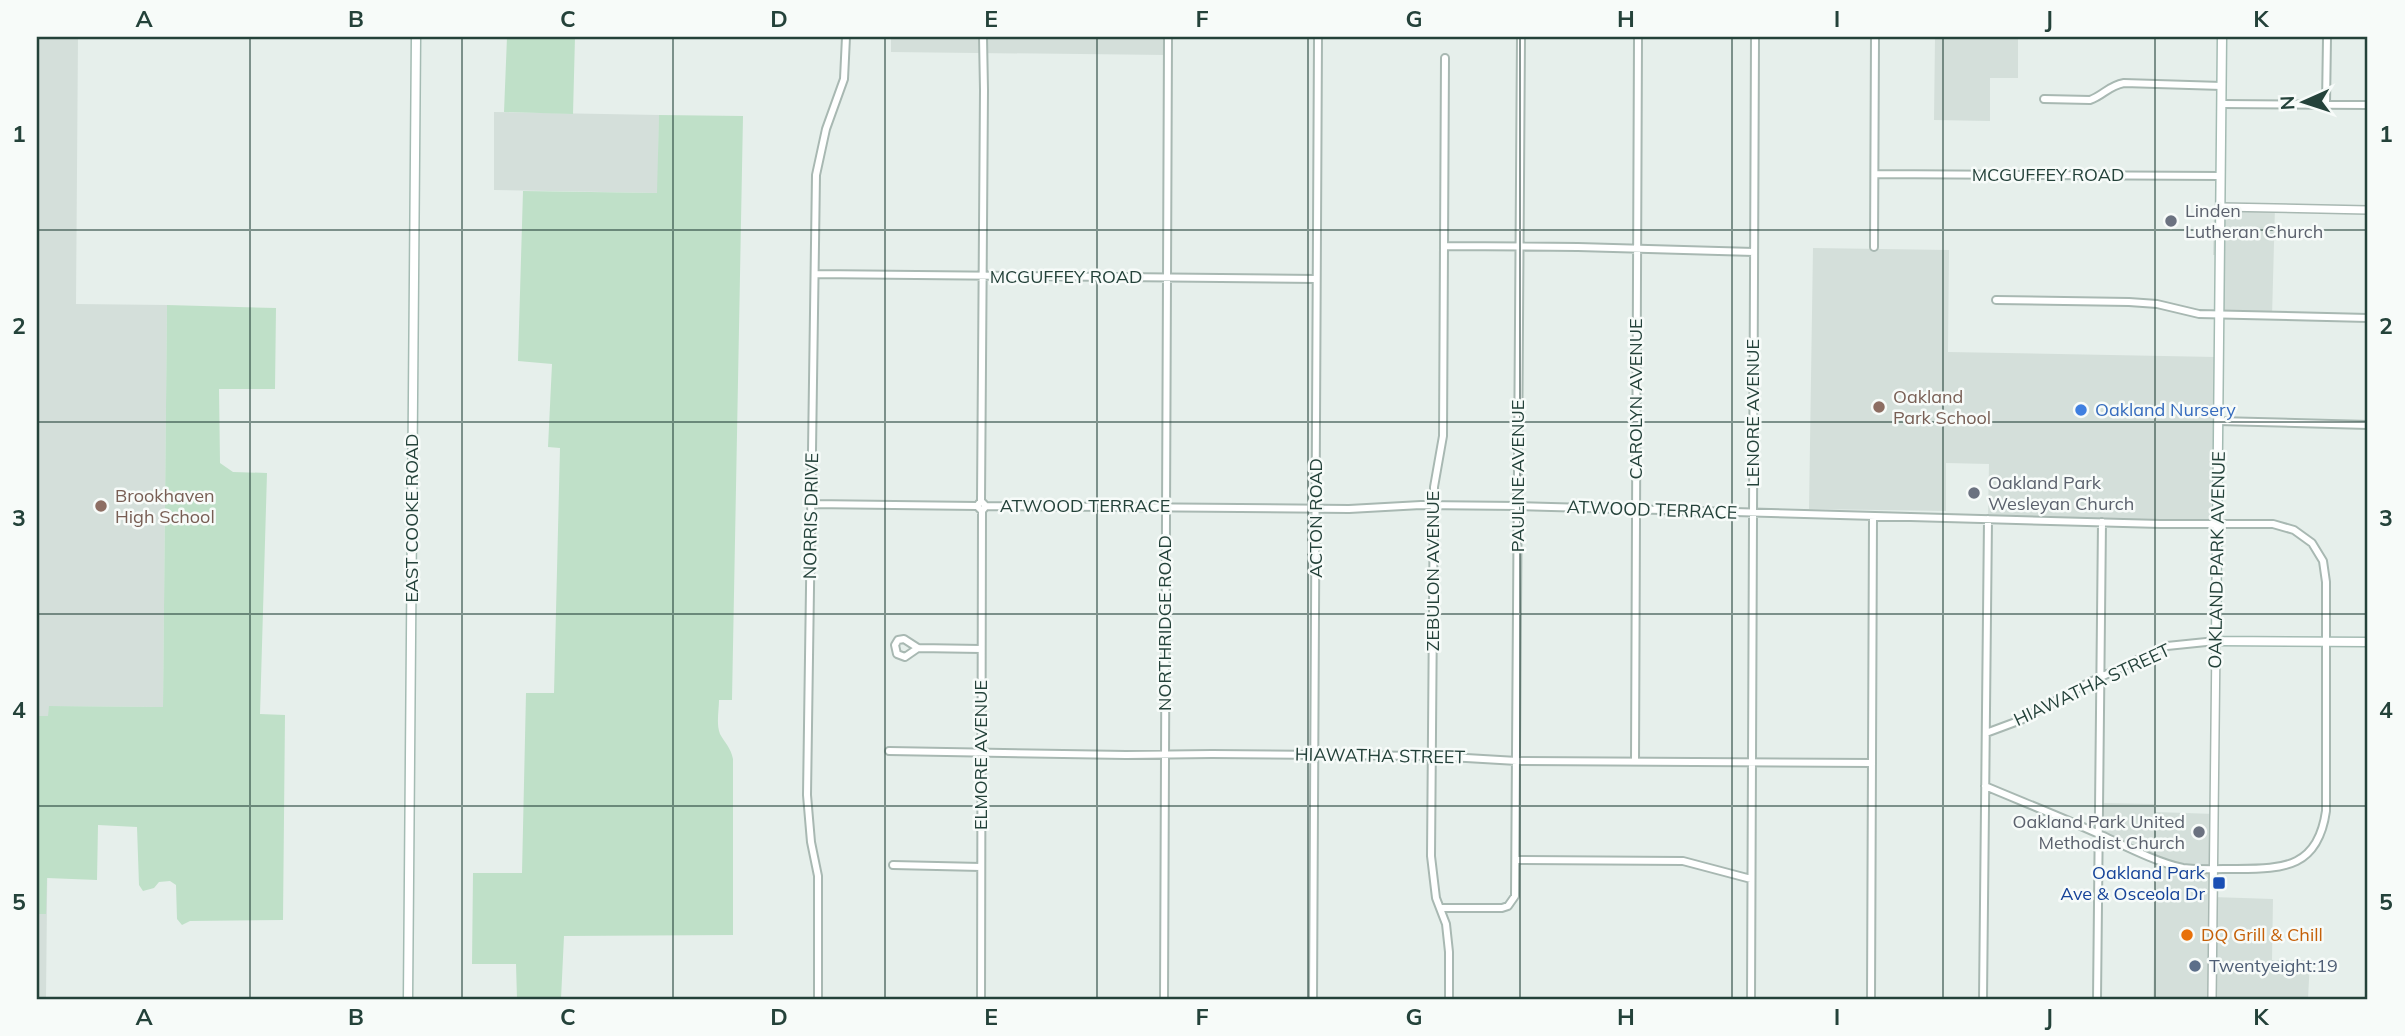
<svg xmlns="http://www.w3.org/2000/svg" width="2405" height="1036" viewBox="0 0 2405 1036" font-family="Mulish,sans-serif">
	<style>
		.built { fill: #d4dfda }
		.green { fill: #bfe0c8 }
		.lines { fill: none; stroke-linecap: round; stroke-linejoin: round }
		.minor-casing { stroke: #a8b8b2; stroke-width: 10 }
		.tertiary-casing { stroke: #a8b8b2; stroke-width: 10 }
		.secondary-casing { stroke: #a4bbb3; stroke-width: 11 }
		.minor { stroke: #fff; stroke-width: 6 }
		.tertiary { stroke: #fff; stroke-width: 7 }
		.secondary { stroke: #fff; stroke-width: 8 }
		.grid { fill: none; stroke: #24423a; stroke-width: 2; stroke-opacity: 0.55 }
		.worship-dot { fill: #6b7280; stroke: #f7fbf9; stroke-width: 2.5 }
		.education-dot { fill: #8d6e63; stroke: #f7fbf9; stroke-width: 2.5 }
		.shop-dot { fill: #3f7fe0; stroke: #f7fbf9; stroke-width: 2.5 }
		.transit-dot { fill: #1a4fb4; stroke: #f7fbf9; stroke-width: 2.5 }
		.food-dot { fill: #e8710a; stroke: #f7fbf9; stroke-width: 2.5 }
		.service-dot { fill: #5c6f8a; stroke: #f7fbf9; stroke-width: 2.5 }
		.labels { text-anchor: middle; stroke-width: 5; stroke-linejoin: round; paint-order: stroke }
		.street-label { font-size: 18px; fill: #24423a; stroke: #f7fbf9 }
		.worship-label { font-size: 18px; fill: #5b616d; stroke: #f7fbf9; text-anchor: start }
		.education-label { font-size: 18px; fill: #785e54; stroke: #f7fbf9; text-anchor: start }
		.shop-label { font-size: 18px; fill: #366cbe; stroke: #f7fbf9; text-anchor: start }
		.transit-label { font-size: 18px; fill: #164399; stroke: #f7fbf9; text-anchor: end }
		.food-label { font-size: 18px; fill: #c56008; stroke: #f7fbf9; text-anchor: start }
		.service-label { font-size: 18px; fill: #4e5e75; stroke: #f7fbf9; text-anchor: start }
		.neatline { fill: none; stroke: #24423a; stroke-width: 2.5 }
		.grid-label { font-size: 23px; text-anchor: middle; font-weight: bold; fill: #24423a }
	</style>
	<rect width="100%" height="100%" fill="#e6efeb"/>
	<!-- built -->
	<path class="built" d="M 37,37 L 78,37 L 76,304 L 167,305 L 163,707 L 49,706 L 46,999 L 37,999 Z
		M 891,37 L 1168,37 L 1167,55 L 891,52 Z
		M 1935,37 L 2018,37 L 2018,78 L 1990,78 L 1990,121 L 1934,120 Z
		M 494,112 L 659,115 L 658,193 L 494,190 Z
		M 2214,206 L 2275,207 L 2272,317 L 2219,316 L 2220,255 L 2213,255 Z
		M 1813,248 L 1949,250 L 1948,352 L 2216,357 L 2211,521 L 1988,517 L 1989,464 L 1946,463 L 1946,511 L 1809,509 Z
		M 2098,803 L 2155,804 L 2155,812 L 2215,814 L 2212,897 L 2273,899 L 2272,960 L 2310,960 L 2308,999 L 2153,999 L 2156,863 L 2103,833 L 2098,827 Z"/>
	<!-- green -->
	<path class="green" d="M 507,37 L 575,37 L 573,114 L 504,112 Z
		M 659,115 L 743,116 L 732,700 L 719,700 C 719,710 716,724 720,734 C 725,743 731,748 733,759 L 733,935 L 564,936 L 561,999 L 517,999 L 516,964 L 472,964 L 473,873 L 522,873 L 526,693 L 554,693 L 560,448 L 548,447 L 552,364 L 518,361 L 523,191 L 657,193 Z
		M 167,305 L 276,308 L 275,389 L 219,389 L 220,463 L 233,472 L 267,473 L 260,714 L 285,715 L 283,920 L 190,921 L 182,925 L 177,919 L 176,885 L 170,881 L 159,882 L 154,888 L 143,891 L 139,885 L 137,827 L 98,825 L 97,880 L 47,878 L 46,914 L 37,914 L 37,716 L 48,716 L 49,706 L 163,707 Z"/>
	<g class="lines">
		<defs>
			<path id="minor" d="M 1445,58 L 1443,436 L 1434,487 L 1431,856 L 1436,898 L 1446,924 L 1449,952 L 1449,999
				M 2044,99 L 2090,100 C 2104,95 2108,86 2124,83 L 2222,86
				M 2222,104 L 2368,105
				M 2326,104 L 2327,38
				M 1875,174 L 2221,176
				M 1444,246 L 1578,247 L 1754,252
				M 1874,247 L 1875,37
				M 815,274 L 1316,279
				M 1996,300 L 2129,302 L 2157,304 L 2199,314 L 2368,318
				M 2218,421 L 2368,425
				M 981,501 L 984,90 L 983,37
				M 811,504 L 977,506
				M 986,506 L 1349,509 L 1421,505 L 1518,506 L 2160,524 L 2273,524 L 2294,530 L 2312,543 L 2323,561 L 2326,582 L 2326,811 C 2318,867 2285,869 2237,869 C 2219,869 2200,870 2183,868 C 2158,863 2123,845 2099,834 C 2061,817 2023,802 1985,786
				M 918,648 L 905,657 L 897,654 L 895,645 L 898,640 L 904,639 L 918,648 L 981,649
				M 1986,733 L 2021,720 L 2086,684 L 2167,646 L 2216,641
				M 889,751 L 1126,755 L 1212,754 L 1432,756 L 1517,761 L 1872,763
				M 1635,761 L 1638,37
				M 1516,860 L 1683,861 L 1751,879
				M 893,865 L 981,867
				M 1440,908 L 1502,908 L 1508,906 L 1515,896 L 1521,37
				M 818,999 L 818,876 L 811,842 L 807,795 L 816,175 L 826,129 L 844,79 L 846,37
				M 981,999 L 982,511 L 986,506 L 981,501 L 977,506 L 982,511
				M 1164,999 L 1168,37
				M 1313,999 L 1318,37
				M 1751,999 L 1755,37
				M 1871,999 L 1873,516
				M 1983,999 L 1988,519
				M 2097,999 L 2102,522"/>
			<path id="tertiary" d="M 2221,207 L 2368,210
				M 2212,999 L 2216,641"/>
			<path id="secondary" d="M 2222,37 L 2216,641 L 2368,642
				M 408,999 L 416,37"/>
		</defs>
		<!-- minor casing -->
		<use href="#minor" class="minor-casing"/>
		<!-- tertiary casing -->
		<use href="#tertiary" class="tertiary-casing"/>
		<!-- secondary casing -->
		<use href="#secondary" class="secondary-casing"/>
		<!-- minor -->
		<use href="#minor" class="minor"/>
		<!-- tertiary -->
		<use href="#tertiary" class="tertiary"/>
		<!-- secondary -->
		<use href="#secondary" class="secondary"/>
	</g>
	<!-- grid -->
	<path class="grid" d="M 250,37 L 250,999M 462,37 L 462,999M 673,37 L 673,999M 885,37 L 885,999M 1097,37 L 1097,999M 1308,37 L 1308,999M 1520,37 L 1520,999M 1732,37 L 1732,999M 1943,37 L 1943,999M 2155,37 L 2155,999M 37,230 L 2368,230M 37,422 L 2368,422M 37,614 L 2368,614M 37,806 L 2368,806"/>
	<!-- markers -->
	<g class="worship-dot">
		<circle cx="2171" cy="221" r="7"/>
		<circle cx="1974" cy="493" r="7"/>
		<circle cx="2199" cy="832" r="7"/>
	</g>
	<g class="education-dot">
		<circle cx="1879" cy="407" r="7"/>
		<circle cx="101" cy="506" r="7"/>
	</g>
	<circle class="shop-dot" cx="2081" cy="410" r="7"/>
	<rect class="transit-dot" x="2212" y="876" width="14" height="14" rx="3.5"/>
	<circle class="food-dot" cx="2187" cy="935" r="7"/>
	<circle class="service-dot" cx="2195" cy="966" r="7"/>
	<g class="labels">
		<!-- street labels -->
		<g class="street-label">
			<text x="2048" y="181">MCGUFFEY ROAD</text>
			<text x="1066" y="283">MCGUFFEY ROAD</text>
			<text transform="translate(1636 399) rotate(-90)" y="6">CAROLYN AVENUE</text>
			<text transform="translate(1753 413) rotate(-90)" y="6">LENORE AVENUE</text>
			<text transform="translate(1518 476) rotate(-90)" y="6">PAULINE AVENUE</text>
			<text x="1085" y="512">ATWOOD TERRACE</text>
			<text transform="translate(1652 510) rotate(2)" y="6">ATWOOD TERRACE</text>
			<text transform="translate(811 516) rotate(-89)" y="6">NORRIS DRIVE</text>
			<text transform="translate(412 518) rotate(-90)" y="6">EAST COOKE ROAD</text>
			<text transform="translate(1316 518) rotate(-90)" y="6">ACTON ROAD</text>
			<text transform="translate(2217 560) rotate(-89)" y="6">OAKLAND PARK AVENUE</text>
			<text transform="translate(1433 571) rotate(-90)" y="6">ZEBULON AVENUE</text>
			<text transform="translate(1165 623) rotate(-90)" y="6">NORTHRIDGE ROAD</text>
			<text transform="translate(2092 685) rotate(-25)" y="6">HIAWATHA STREET</text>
			<text transform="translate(981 755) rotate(-90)" y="6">ELMORE AVENUE</text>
			<text transform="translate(1380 756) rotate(1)" y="6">HIAWATHA STREET</text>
		</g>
		<!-- worship labels -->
		<g class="worship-label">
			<text x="2185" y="217">Linden<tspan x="2185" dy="21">Lutheran Church</tspan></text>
			<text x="1988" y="489">Oakland Park<tspan x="1988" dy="21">Wesleyan Church</tspan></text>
			<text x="2185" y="828" text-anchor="end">Oakland Park United<tspan x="2185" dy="21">Methodist Church</tspan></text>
		</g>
		<!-- education labels -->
		<g class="education-label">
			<text x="1893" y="403">Oakland<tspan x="1893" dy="21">Park School</tspan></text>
			<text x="115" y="502">Brookhaven<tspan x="115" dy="21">High School</tspan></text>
		</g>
		<!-- shop labels -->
		<g class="shop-label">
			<text x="2095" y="416">Oakland Nursery</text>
		</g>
		<!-- transit labels -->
		<g class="transit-label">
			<text x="2205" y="879">Oakland Park<tspan x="2205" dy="21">Ave &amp; Osceola Dr</tspan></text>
		</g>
		<!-- food labels -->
		<g class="food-label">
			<text x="2201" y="941">DQ Grill &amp; Chill</text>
		</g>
		<!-- service labels -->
		<g class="service-label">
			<text x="2209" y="972">Twentyeight:19</text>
		</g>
	</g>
	<!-- border -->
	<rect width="2405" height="1036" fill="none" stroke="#f7fbf9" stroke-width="77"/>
	<!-- north arrow -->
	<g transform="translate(2304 102) rotate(267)" stroke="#f7fbf9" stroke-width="5" paint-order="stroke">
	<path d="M0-5L12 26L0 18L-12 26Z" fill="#24423a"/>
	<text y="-10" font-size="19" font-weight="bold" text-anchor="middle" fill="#24423a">N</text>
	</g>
	<rect x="38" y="38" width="2328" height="960" class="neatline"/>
	<g class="grid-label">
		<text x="144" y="27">A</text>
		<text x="356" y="27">B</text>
		<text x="568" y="27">C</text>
		<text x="779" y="27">D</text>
		<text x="991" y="27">E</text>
		<text x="1202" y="27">F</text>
		<text x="1414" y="27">G</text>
		<text x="1626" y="27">H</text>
		<text x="1837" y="27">I</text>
		<text x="2049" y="27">J</text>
		<text x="2261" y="27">K</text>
		<text x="19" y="142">1</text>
		<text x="2386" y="142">1</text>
		<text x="19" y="334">2</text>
		<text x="2386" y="334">2</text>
		<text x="19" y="526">3</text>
		<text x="2386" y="526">3</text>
		<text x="19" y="718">4</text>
		<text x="2386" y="718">4</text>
		<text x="19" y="910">5</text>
		<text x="2386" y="910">5</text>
		<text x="144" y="1025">A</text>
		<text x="356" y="1025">B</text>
		<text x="568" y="1025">C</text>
		<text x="779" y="1025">D</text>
		<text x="991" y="1025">E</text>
		<text x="1202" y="1025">F</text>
		<text x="1414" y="1025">G</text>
		<text x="1626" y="1025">H</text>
		<text x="1837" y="1025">I</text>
		<text x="2049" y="1025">J</text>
		<text x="2261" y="1025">K</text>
	</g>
</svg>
